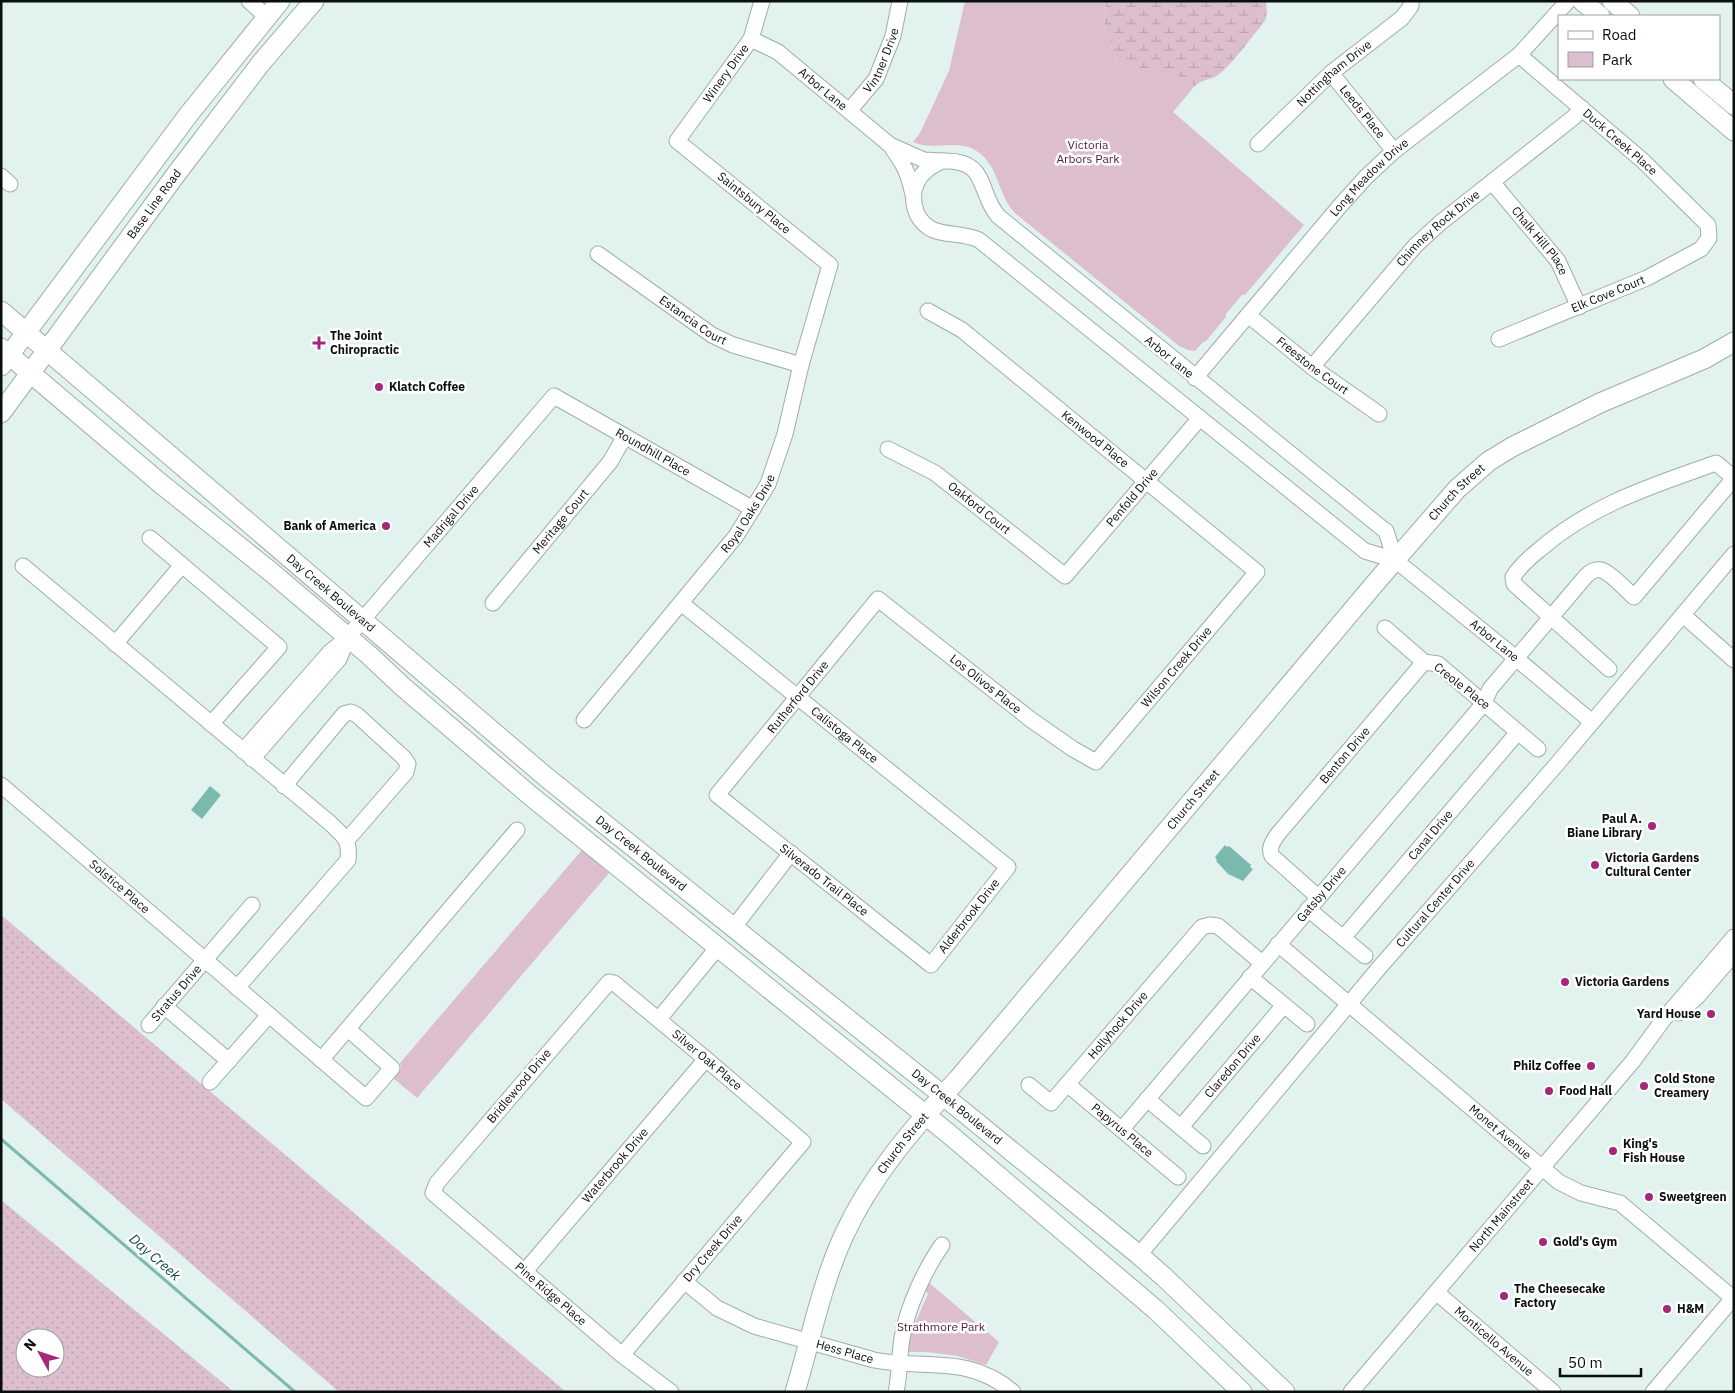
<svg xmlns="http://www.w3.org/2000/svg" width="1735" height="1393" viewBox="0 0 1735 1393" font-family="'IBM Plex Sans',sans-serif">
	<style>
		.grass { fill: url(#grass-dots); fill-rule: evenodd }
		.wetland { fill: url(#wetland-marsh) }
		.green { fill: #ddbece }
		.water { fill: #7bb9af }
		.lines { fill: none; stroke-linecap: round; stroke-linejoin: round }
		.stream { stroke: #7bb9af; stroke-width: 3 }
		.minor-casing { stroke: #9eadaa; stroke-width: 17 }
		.major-casing { stroke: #9eadaa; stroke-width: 21 }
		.minor { stroke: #fff; stroke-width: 15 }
		.major { stroke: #fff; stroke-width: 19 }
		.poi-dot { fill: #a42779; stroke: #fff; stroke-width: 2 }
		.labels { text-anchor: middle; stroke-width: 5; stroke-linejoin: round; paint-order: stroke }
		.street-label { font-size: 12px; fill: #090f0e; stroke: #fff }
		.park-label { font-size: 12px; fill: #541b3f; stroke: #fff }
		.poi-label { font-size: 12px; font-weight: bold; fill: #090f0e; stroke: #fff; text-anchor: start }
		.water-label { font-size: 14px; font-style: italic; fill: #144c44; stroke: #fff }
	</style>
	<defs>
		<pattern id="grass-dots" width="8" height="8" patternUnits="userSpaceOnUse" patternTransform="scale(1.25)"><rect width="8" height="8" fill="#ddbece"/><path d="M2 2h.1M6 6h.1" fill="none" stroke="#bca2b0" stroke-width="1.8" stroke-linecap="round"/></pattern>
		<pattern id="wetland-marsh" width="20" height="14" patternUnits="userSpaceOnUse" patternTransform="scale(1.25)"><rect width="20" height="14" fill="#ddbece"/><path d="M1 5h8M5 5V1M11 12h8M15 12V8" fill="none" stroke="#bca2b0"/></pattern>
	</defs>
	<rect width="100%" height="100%" fill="#e2f2ef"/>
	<!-- grass -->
	<path class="grass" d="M 1,915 L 566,1392 L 339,1392 L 1,1099 Z
		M 1,1200 L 234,1392 L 1,1392 ZM 25,1338 L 55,1338 L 55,1368 L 25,1368 Z"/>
	<!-- wetland -->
	<path class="wetland" d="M 1106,1 L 1266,1 L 1267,13 L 1265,21 C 1252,36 1233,64 1218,75 C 1211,80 1199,80 1194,87 L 1190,79 L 1118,63 L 1104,28 Z"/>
	<!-- green -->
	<path class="green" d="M 965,1 L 1106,1 L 1104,28 L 1118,63 L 1190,79 L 1194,87 L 1173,112 L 1304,225 L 1245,295 L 1242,295 L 1226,314 L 1226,317 L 1206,341 L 1202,343 L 1195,351 L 1188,350 L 1179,346 L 1016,214 C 996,195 1000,161 971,148 C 952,140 932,151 913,142 L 920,133 L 949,71 Z
		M 582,850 L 609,873 L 417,1098 L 393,1078 L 401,1068 L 400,1063 Z
		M 928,1282 L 999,1342 L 986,1365 L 958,1356 L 927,1352 L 905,1352 L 910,1325 L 916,1321 L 928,1294 L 925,1289 Z"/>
	<!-- water -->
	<path class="water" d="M 210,786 L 221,795 L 202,819 L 191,810 Z
		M 1225,845 L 1227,847 L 1229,846 L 1251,865 L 1250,867 L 1253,869 L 1243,881 L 1228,874 L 1216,861 L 1217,860 L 1215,857 Z"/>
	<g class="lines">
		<!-- stream -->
		<path class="stream" d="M 1,1139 L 295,1392"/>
		<defs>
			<g id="minor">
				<path d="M 249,1 L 267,17"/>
				<path id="s1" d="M 751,39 L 778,52 L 890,145"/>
				<path id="s2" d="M 1331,73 L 1394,151"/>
				<path id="s3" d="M 849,111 L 876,79 L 893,36 L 900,1"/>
				<path id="s4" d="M 1258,144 L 1331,73 L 1402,18 L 1411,6 L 1411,1"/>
				<path d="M 942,161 C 989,159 977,191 998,216 L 1383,529 L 1386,531 L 1395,560 L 1365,551 L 979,240 C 956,229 931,241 917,214 C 914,207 913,199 914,191 C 918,175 927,168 942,161 Z"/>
				<path d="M 1,176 L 10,184"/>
				<path id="s5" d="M 1492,182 L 1558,261 L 1579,307"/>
				<path d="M 913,195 C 908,171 904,165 890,145 L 924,160 L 942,161"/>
				<path id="s6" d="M 598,254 L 712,335 L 733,345 L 801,365"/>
				<path id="s7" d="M 1248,315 L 1312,367 L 1379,414"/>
				<path id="s8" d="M 1499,339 L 1647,278 L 1701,249 L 1709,238 L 1708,225 L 1642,160 L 1519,55"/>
				<path id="s9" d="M 1312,367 L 1415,246 L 1440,223 L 1574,117 L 1582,108"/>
				<path id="s10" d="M 1195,378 L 1339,207 L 1366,177 L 1394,151 L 1519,55 L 1568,1"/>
				<path id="s11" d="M 888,449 L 935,473 L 1065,576 L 1200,418"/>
				<path d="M 150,538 L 182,565"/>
				<path id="s12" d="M 1395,560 L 1505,649 L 1592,722"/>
				<path d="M 23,566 L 330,823 C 344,837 350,838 348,860 L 237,988"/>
				<path id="s13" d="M 493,603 L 610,462 L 625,436"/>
				<path id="s14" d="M 681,603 L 1008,867 L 931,965 L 717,795 L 878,599 L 1030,719 L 1073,749 L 1096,762 L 1257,572 L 962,330 L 928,311"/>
				<path d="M 1683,615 L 1734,660"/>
				<path d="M 1385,628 L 1424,662 L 1438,664 L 1538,749"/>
				<path d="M 115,644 L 182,565 L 279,647 L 211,724"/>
				<path d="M 1609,669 L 1514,584 L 1513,577 C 1520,566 1529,558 1539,550 C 1592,504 1652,486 1716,463 L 1734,478"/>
				<path id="s15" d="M 584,720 L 736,536 L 768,484 L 785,434 L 801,365 L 830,265 L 677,141 L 751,39 L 762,1"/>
				<path id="s16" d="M 243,751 L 330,652 L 347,638 L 554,396 L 753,509"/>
				<path d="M 252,759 L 339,659 L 347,639"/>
				<path id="s17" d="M 1,785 L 366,1098 L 392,1068 L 348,1029"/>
				<path d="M 284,786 L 344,714 L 351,712 L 357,715 L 404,758 L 408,764 L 406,772 L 347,840"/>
				<path id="s18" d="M 1318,897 L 1272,856 C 1268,848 1273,841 1278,834 L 1424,662"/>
				<path d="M 1308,909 L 1365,956"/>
				<path d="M 734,927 L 791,853"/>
				<path id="s19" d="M 1343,938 L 1518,732"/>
				<path id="s20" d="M 1278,944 L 1559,1182 L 1581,1193 L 1620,1203 L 1734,1299"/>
				<path d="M 1250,977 L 1307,1024"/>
				<path d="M 164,1006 L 229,1061"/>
				<path d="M 1679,1013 L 1697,997 L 1734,954"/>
				<path d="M 659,1019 L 718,947"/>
				<path id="s21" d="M 149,1025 L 252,905"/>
				<path d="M 321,1060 L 517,830"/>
				<path d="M 210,1082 L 269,1015"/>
				<path id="s22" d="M 1067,1084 L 1178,1177"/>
				<path id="s23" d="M 1029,1085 L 1051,1103 L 1202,927 L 1210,925 L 1218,926 L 1262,963"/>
				<path d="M 1147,1099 L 1203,1146"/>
				<path id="s24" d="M 1181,1127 L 1284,1005"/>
				<path id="s25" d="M 1122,1129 L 1484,703 L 1490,689 L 1586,576 C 1590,572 1595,569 1601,570 C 1610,572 1626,590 1634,597 L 1734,478"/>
				<path id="s26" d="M 1139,1255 L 1379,968 L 1557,764 L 1734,554"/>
				<path id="s27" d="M 525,1271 L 706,1059"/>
				<path id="s28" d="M 684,1281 L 717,1308 L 754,1326 L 874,1360 C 926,1370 968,1354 1013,1392"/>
				<path id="s29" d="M 1436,1292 L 1553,1392"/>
				<path id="s30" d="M 622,1355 L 803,1142 L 706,1059 L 614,983 L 609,982 L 437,1183 L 433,1193 L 622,1355 L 671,1392"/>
				<path d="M 896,1392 C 900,1374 899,1356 902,1338 C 907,1308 925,1269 942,1245"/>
				<path id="s31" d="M 1351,1392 L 1633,1061 L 1663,1020 L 1734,937"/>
				<path d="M 1653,1392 L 1734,1297"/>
			</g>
			<g id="major">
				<path d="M 1582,1 L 1600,16"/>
				<path d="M 1612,1 L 1630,16"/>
				<path d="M 1673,79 L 1734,131"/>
				<path d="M 1703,79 L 1734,105"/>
				<path id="s32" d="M 1,311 L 546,777 L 966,1114 L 1139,1255 L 1164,1277 L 1285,1392"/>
				<path d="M 1,348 L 160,483 L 271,572 L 370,656 L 403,687 L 532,797 L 949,1134 L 1156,1310 L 1242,1392"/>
				<path d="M 1,366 L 189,114 L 280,1"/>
				<path id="s33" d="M 1,413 L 177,173 L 261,63 L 314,1"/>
				<path id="s34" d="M 795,1392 C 811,1339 821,1285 844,1235 C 871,1176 914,1127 958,1079 L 1377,581 L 1457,489 L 1489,461 L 1512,447 L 1600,403 L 1704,359 L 1734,342"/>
			</g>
		</defs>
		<!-- minor casing -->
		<use href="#minor" class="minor-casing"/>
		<!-- major casing -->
		<use href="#major" class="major-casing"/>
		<!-- minor -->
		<use href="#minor" class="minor"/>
		<!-- major -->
		<use href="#major" class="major"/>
	</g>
	<!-- markers -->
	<g class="poi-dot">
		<path d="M316.5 335.5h5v5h5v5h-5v5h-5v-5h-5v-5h5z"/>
		<circle cx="379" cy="387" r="5"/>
		<circle cx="386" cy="526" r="5"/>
		<circle cx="1652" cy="826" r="5"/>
		<circle cx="1595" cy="865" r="5"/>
		<circle cx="1565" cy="982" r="5"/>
		<circle cx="1711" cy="1014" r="5"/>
		<circle cx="1591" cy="1066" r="5"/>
		<circle cx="1644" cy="1086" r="5"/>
		<circle cx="1549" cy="1091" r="5"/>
		<circle cx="1613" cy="1151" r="5"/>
		<circle cx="1649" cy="1197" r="5"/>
		<circle cx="1543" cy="1242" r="5"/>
		<circle cx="1504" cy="1296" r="5"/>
		<circle cx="1667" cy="1309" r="5"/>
	</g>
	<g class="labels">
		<!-- street labels -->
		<g class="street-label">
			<text dy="4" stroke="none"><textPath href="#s3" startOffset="61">Vintner Drive</textPath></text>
			<text dy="4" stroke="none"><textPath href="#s15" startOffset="808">Winery Drive</textPath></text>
			<text dy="4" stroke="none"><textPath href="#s4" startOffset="104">Nottingham Drive</textPath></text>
			<text dy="4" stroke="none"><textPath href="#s1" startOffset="88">Arbor Lane</textPath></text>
			<text dy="4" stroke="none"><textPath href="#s2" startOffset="50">Leeds Place</textPath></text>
			<text transform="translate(1620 142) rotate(41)" y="4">Duck Creek Place</text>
			<text dy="4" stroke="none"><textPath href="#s10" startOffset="266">Long Meadow Drive</textPath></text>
			<text transform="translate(754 203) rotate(39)" y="4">Saintsbury Place</text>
			<text dy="4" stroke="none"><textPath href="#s33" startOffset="259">Base Line Road</textPath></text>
			<text dy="4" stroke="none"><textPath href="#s9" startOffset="188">Chimney Rock Drive</textPath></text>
			<text dy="4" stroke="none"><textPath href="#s5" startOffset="76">Chalk Hill Place</textPath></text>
			<text dy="4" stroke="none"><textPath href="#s8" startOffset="118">Elk Cove Court</textPath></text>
			<text dy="4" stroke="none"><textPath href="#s6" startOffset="116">Estancia Court</textPath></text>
			<text transform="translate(1169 357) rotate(39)" y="4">Arbor Lane</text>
			<text dy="4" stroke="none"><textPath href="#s7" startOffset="82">Freestone Court</textPath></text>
			<text transform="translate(1095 439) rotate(39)" y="4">Kenwood Place</text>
			<text dy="4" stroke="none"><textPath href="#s16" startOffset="586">Roundhill Place</textPath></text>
			<text dy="4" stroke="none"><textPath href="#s34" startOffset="1129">Church Street</textPath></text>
			<text dy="4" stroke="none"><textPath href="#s11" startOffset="322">Penfold Drive</textPath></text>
			<text dy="4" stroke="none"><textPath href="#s11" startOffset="109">Oakford Court</textPath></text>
			<text dy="4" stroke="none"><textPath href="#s15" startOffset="264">Royal Oaks Drive</textPath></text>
			<text dy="4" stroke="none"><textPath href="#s16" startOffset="314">Madrigal Drive</textPath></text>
			<text dy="4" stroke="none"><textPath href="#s13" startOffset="106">Meritage Court</textPath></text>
			<text dy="4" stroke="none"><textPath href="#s32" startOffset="434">Day Creek Boulevard</textPath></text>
			<text dy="4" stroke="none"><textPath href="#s12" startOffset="128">Arbor Lane</textPath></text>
			<text dy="4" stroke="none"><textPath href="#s14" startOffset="1469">Wilson Creek Drive</textPath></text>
			<text dy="4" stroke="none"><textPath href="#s14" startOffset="1209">Los Olivos Place</textPath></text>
			<text transform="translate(1462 686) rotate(38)" y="4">Creole Place</text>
			<text transform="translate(798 697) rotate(-51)" y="4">Rutherford Drive</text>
			<text dy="4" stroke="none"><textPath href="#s14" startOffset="210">Calistoga Place</textPath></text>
			<text dy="4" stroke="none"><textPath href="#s18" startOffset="189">Benton Drive</textPath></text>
			<text dy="4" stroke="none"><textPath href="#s34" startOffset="724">Church Street</textPath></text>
			<text dy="4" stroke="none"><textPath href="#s19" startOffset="135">Canal Drive</textPath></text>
			<text dy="4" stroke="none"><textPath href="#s32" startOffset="839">Day Creek Boulevard</textPath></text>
			<text transform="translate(824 880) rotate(38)" y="4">Silverado Trail Place</text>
			<text dy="4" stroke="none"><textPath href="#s17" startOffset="156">Solstice Place</textPath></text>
			<text dy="4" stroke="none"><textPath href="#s25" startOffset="308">Gatsby Drive</textPath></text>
			<text dy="4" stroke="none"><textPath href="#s26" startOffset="460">Cultural Center Drive</textPath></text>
			<text transform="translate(969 916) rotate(-52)" y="4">Alderbrook Drive</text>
			<text dy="4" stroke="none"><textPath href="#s21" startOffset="42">Stratus Drive</textPath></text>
			<text dy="4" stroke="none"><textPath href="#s23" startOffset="131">Hollyhock Drive</textPath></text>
			<text transform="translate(707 1060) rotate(40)" y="4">Silver Oak Place</text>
			<text dy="4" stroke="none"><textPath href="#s24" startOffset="80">Claredon Drive</textPath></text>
			<text transform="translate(519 1086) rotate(-50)" y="4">Bridlewood Drive</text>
			<text dy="4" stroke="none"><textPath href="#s32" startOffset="1244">Day Creek Boulevard</textPath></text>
			<text dy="4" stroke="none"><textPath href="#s22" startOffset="72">Papyrus Place</textPath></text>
			<text dy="4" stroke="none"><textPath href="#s20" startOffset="291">Monet Avenue</textPath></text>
			<text dy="4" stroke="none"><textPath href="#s34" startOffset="274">Church Street</textPath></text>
			<text dy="4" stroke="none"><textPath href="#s27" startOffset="139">Waterbrook Drive</textPath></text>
			<text dy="4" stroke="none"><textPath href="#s31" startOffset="232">North Mainstreet</textPath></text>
			<text dy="4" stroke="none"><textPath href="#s30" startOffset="140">Dry Creek Drive</textPath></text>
			<text dy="4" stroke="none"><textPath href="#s30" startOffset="962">Pine Ridge Place</textPath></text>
			<text dy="4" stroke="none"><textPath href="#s29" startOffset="76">Monticello Avenue</textPath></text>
			<text dy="4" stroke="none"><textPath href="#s28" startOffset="178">Hess Place</textPath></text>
		</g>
		<!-- park labels -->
		<g class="park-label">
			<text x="1088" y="149">Victoria<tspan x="1088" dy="14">Arbors Park</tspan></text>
			<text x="941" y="1331">Strathmore Park</text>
		</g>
		<!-- poi labels -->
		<g class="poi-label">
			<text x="330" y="340">The Joint<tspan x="330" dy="14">Chiropractic</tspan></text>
			<text x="389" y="391">Klatch Coffee</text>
			<text x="376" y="530" text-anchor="end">Bank of America</text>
			<text x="1642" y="823" text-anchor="end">Paul A.<tspan x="1642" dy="14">Biane Library</tspan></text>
			<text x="1605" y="862">Victoria Gardens<tspan x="1605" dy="14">Cultural Center</tspan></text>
			<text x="1575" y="986">Victoria Gardens</text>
			<text x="1701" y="1018" text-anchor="end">Yard House</text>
			<text x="1581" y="1070" text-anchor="end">Philz Coffee</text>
			<text x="1654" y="1083">Cold Stone<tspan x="1654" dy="14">Creamery</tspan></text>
			<text x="1559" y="1095">Food Hall</text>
			<text x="1623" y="1148">King's<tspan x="1623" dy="14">Fish House</tspan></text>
			<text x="1659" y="1201">Sweetgreen</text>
			<text x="1553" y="1246">Gold's Gym</text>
			<text x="1514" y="1293">The Cheesecake<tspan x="1514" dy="14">Factory</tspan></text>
			<text x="1677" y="1313">H&amp;M</text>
		</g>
		<!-- water labels -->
		<g class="water-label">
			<text transform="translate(155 1257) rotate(41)" y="5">Day Creek</text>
		</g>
	</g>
	<!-- border -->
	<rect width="1735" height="1393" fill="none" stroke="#090f0e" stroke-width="5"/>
	<!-- legend -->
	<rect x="1558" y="15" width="162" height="65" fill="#ffffff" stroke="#9d9f9f"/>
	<rect x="1568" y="31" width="25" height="8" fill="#ffffff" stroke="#9d9f9f"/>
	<text x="1602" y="40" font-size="15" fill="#090f0e">Road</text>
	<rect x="1568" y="52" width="25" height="15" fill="#ddbece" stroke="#9d9f9f"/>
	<text x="1602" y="65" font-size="15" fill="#090f0e">Park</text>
	<!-- north arrow -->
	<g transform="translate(40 1353) rotate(310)"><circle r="24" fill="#ffffff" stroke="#9d9f9f"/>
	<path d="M0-4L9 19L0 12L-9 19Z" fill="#a42779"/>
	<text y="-8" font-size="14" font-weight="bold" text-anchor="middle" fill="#090f0e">N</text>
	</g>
	<!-- scale -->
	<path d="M1560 1368v8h81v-8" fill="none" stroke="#090f0e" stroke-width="2.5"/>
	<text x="1568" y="1368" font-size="15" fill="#090f0e" stroke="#ffffff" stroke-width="4" paint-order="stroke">50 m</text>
</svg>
